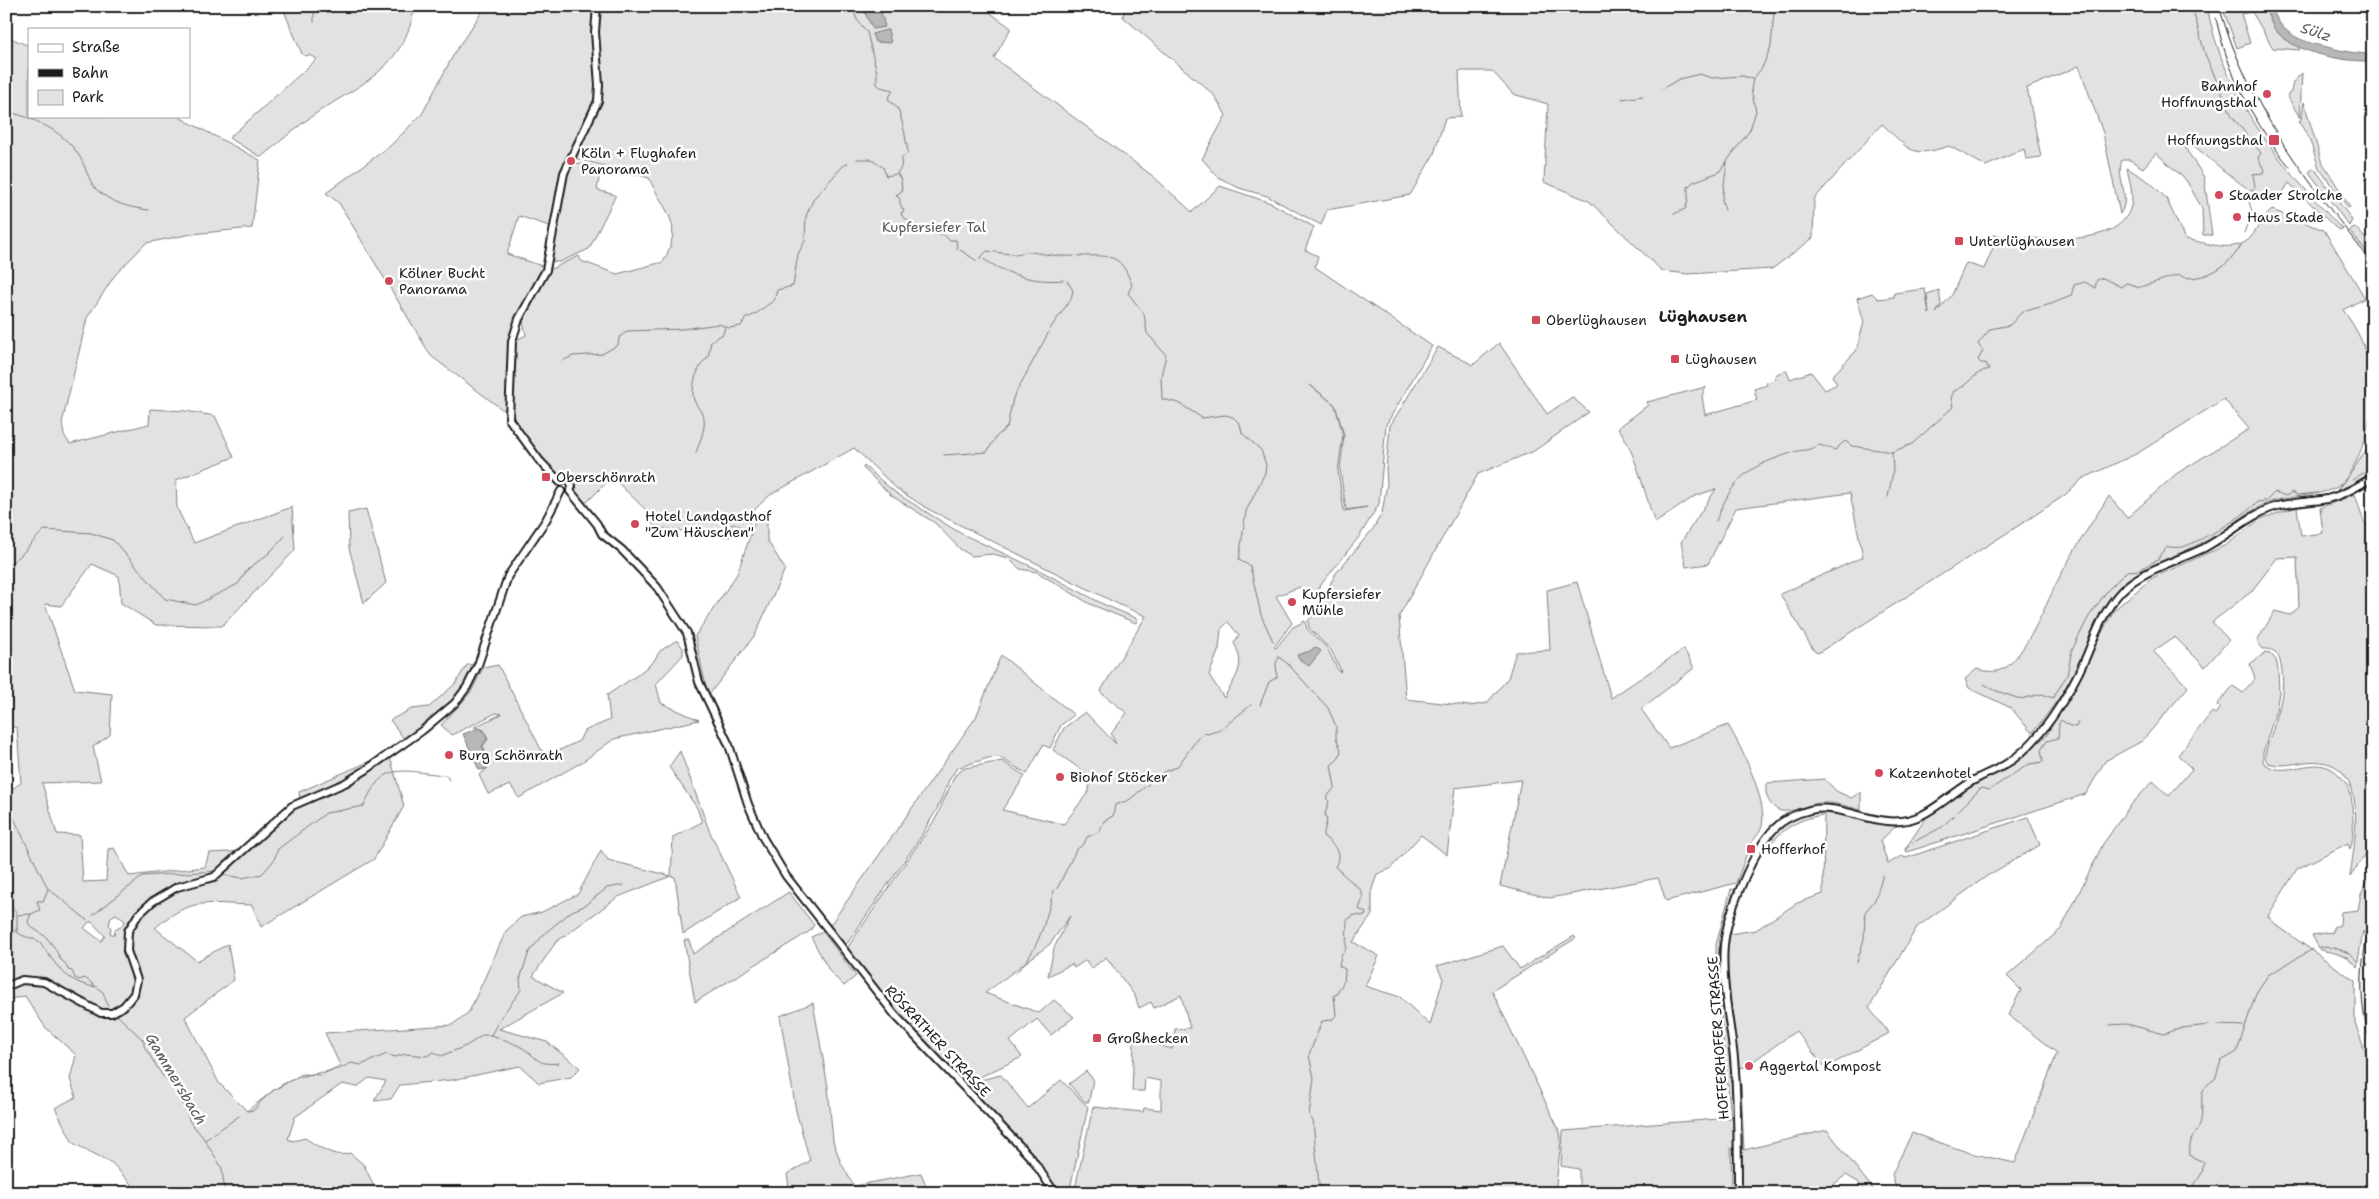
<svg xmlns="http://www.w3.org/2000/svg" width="2379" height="1199" viewBox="0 0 2379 1199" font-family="'Shantell Sans',sans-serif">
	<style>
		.green { fill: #e2e2e2; stroke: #7f7f7f; fill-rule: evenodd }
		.water { fill: #b8b8b8; stroke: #7a7a7a }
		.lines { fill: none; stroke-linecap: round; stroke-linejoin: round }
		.stream { stroke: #7a7a7a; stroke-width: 1 }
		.secondary-casing { stroke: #1c1c1c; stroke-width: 10 }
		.secondary { stroke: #fff; stroke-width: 6 }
		.rail { stroke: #1c1c1c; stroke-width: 1 }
		.poi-dot { fill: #d1495b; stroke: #fff; stroke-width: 2 }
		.labels { text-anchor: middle; stroke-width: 5; stroke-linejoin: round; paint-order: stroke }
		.poi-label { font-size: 14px; fill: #1c1c1c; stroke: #fff; text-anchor: start }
		.park-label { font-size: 14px; fill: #575757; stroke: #fff }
		.street-label { font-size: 14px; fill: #1c1c1c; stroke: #fff }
		.water-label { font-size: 15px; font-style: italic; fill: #5a5a5a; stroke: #fff }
		.quarter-label { font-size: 16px; font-weight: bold; fill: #1c1c1c; stroke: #fff }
	</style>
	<rect width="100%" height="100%" fill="#fff"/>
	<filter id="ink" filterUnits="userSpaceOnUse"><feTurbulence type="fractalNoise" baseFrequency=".02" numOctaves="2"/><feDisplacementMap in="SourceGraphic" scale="10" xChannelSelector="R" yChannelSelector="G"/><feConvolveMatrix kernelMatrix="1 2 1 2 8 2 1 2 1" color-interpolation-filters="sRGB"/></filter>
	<g filter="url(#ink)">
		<!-- green -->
		<path class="green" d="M 282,6 L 415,6 C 404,69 362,83 315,114 C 296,127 279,143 261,157 L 229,138 L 317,59 L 309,55 L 306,56 L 302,54 Z
			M 486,6 L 595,6 L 592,15 L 598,85 L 595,100 L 569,156 L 552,227 L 519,216 L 507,254 L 545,267 L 516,322 L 507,406 L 503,410 L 431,356 L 339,203 L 326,193 L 390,146 L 422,114 L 455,52 Z
			M 599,6 L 859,6 L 864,10 L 871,6 L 981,6 L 1011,28 L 994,58 L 1154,177 L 1192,212 L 1220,186 L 1271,203 L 1314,227 L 1305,250 L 1318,256 L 1315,267 L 1432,346 L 1386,425 L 1379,504 L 1359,537 L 1311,597 L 1300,587 L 1276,596 L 1292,623 L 1274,647 L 1276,648 L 1293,627 L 1305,621 L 1307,629 L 1327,648 L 1339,672 L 1341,671 L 1331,650 L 1309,628 L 1308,621 L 1315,613 L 1336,573 L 1373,529 L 1382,513 L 1387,484 L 1386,469 L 1390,426 L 1438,347 L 1473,365 L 1499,343 L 1547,414 L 1572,397 L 1589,412 L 1534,451 L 1478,474 L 1399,616 L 1406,699 L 1470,706 L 1487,703 L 1508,678 L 1516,652 L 1550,650 L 1547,590 L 1577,582 L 1611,698 L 1684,649 L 1694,668 L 1641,709 L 1669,748 L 1728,725 C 1741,746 1768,802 1762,826 C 1760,834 1754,838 1751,844 C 1745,856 1741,871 1736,883 L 1666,901 L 1658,878 L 1550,898 L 1500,886 L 1521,780 L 1455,788 L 1447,855 L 1421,835 L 1390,869 L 1377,874 L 1372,889 L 1372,915 L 1353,942 L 1379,956 L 1365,986 L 1400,997 L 1430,1025 L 1443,979 L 1437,966 L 1503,946 L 1520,969 L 1574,936 L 1576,938 L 1492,991 L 1560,1132 L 1561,1141 L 1555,1193 L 1074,1193 L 1093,1107 L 1143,1112 L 1144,1108 L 1161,1110 L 1161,1081 L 1145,1078 L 1144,1091 L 1132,1091 L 1134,1041 L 1146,1041 L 1172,1049 L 1175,1029 L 1190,1028 L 1181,995 L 1154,1008 L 1151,1002 L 1139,1008 L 1135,996 L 1106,957 L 1091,969 L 1086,960 L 1074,968 L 1072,964 L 1048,976 L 1054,948 L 1070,916 L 1050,944 L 985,993 L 1039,1013 L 1054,1000 L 1074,1017 L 1051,1035 L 1037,1019 L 1010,1041 L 1022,1057 L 980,1077 L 968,1086 L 909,1027 L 909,1023 L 907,1024 L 884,999 L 885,994 L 881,996 L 847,952 L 848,947 L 936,818 L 955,775 L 965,768 L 1002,761 L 1025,776 L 1002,810 L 1064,824 L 1089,791 L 1089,775 L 1053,750 L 1064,728 L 1085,712 L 1116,744 L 1111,734 L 1127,713 L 1100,692 L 1146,616 L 1120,605 L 928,509 L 897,489 L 854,448 L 770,495 L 754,510 L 748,528 L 732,524 L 730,537 L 658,528 L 649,521 L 652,516 L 612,477 L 587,502 L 583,503 L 575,491 L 574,483 C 568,480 561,478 557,474 C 543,461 516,431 511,413 L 514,341 L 526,335 L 522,317 L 549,270 L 579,256 L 581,261 L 617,274 L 663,262 C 685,222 665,214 649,178 L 574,158 L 597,109 L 597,34 ZM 1310,385 L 1335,405 L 1344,435 L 1340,470 L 1346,510 L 1367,507 L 1344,511 L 1338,471 L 1343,435 L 1335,405 ZM 1228,622 L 1239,635 L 1234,643 C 1247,667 1235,677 1224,698 L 1209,675 L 1219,649 L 1221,629 Z
			M 1125,6 L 2207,6 C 2224,98 2280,165 2343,230 L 2337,229 L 2289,183 L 2276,203 C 2243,191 2215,162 2188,141 L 2182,143 L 2204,177 L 2212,235 L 2203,235 L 2202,208 L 2186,180 L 2156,153 L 2143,168 L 2130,160 L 2122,160 C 2115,179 2132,196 2120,214 L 2103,133 L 2079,66 L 2027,88 L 2041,157 L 2026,159 L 2024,149 L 1986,166 L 1949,146 C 1908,159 1910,149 1882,124 L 1814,199 L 1813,238 L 1772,269 L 1688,274 L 1662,271 L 1589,201 L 1544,182 L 1548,104 L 1513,94 L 1492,71 L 1459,71 L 1461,117 L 1445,118 L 1434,154 L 1410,195 L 1327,210 L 1321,225 L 1267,196 L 1239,188 L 1218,177 L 1202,159 L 1226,115 L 1214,95 L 1123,17 Z
			M 2222,6 L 2265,6 C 2269,20 2275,33 2287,40 C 2293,44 2296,44 2300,50 L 2273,48 L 2252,12 L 2241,14 L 2250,43 L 2237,48 Z
			M 6,36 L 29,46 L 29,116 L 177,116 L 260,160 L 252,228 L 192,234 L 146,243 L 115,275 L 87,318 L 62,423 L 64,435 L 70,444 L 149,424 L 150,409 L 186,411 L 215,416 L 234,457 L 176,480 L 177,508 L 194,543 L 292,507 L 295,550 L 222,626 L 156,625 L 121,603 L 119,576 L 92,564 L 61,606 L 45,604 L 75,690 L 112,694 L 110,735 L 93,747 L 101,781 L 42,783 L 57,834 L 80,835 L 83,882 L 106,881 L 108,849 L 114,848 L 129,876 L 205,867 L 209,853 L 247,851 L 292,808 L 301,806 L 299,792 L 389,753 L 404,806 L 374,859 L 261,927 L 252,905 C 207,904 192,896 155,928 L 197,961 L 228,944 L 234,980 L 185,1017 L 219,1083 L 247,1111 L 274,1090 L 302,1074 L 322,1075 L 340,1065 L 325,1033 L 452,1025 L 469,1012 L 506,931 L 521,917 L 542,912 L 578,894 L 601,850 L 608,860 L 671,876 L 673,837 L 702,822 L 697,808 L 669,767 L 680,751 L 709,830 L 741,897 L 683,934 L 675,877 L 671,876 L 618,897 L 556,942 L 533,976 L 563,993 L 499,1029 L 547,1042 L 580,1068 L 571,1077 L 539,1083 L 520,1066 L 452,1080 L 400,1085 L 391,1099 L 374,1101 L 386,1081 L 369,1078 L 357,1087 L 342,1084 L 295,1117 L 288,1139 L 293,1141 L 305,1138 C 318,1146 335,1159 350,1153 L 364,1165 L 377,1193 L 139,1193 L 112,1163 L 73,1143 L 55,1108 L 76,1097 L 70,1079 L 76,1055 L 45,1027 L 25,996 L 6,1000 L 6,793 L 21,783 L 17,728 L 6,724 ZM 116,914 L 125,921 L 122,926 L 115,930 L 114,935 L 110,933 L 111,928 L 109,925 L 111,917 ZM 89,922 L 92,922 L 105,936 L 101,941 L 84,928 Z
			M 2302,73 L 2300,118 L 2287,95 L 2291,92 L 2293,82 Z
			M 2304,102 L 2321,160 L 2350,207 L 2348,208 L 2319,168 L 2309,138 L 2299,122 L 2301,120 Z
			M 572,162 L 601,168 L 597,190 L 615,195 L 615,197 L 589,249 L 560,262 L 554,262 L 551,257 L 566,173 Z
			M 2127,168 L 2151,183 L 2166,198 L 2185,239 C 2204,242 2236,255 2251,237 C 2259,227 2262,218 2272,210 L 2324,230 L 2365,298 L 2343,310 C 2357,329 2367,348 2371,371 C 2377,403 2364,462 2340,485 C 2327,496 2284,496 2267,503 C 2246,512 2229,529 2209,539 C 2181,555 2147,563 2122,584 C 2097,607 2089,645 2073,674 C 2062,695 2048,714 2032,733 L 2011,708 L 1969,688 L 1965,679 L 1977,669 C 1990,673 2002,673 2012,662 C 2030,644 2047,602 2059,578 C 2074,550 2091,523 2109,496 L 2127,518 L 2176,474 L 2249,429 L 2224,399 L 2138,453 L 2082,479 L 2065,495 L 2029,519 L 1818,653 L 1814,651 L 1780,594 L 1863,557 L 1850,493 L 1736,508 L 1708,564 L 1686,567 L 1681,542 L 1716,489 L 1695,496 L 1655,523 C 1646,498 1634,447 1618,428 L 1648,405 L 1647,402 L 1706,387 L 1702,396 L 1705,415 L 1757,400 L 1754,389 L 1767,385 L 1766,383 L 1776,379 L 1775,375 L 1786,370 L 1790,379 L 1811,372 L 1825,390 L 1837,384 L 1832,376 L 1856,351 L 1864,322 L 1857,298 L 1872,293 L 1878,299 L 1894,297 L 1894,293 L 1925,289 L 1929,314 L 1927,294 L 1939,290 L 1941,305 L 1936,313 L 1952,295 L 1966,263 L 1984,269 L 1995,243 L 1994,235 C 2028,237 2120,252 2131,206 C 2134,195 2129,179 2127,168 Z
			M 2314,168 L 2352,220 L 2349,226 L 2309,172 Z
			M 2355,227 L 2373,247 L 2373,261 L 2350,231 L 2350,229 Z
			M 2365,451 L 2373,455 L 2373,471 L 2351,485 L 2337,490 L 2353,470 Z
			M 864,466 L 896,493 L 960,533 L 1039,570 L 1105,605 L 1138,619 L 1136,623 L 1090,604 L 1037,572 L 1020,569 L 1008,558 L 993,554 L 972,556 L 960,549 L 935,523 L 892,496 L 863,468 Z
			M 2355,494 L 2364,522 L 2373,530 L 2373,843 L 2350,877 C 2354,845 2370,768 2321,762 C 2303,759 2287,769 2268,763 L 2265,758 C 2265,750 2269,742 2271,735 C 2279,711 2287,687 2280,661 C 2278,652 2272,648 2263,649 L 2257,641 L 2275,611 L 2290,615 L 2299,607 L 2297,557 L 2277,558 L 2251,592 L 2212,622 L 2229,640 L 2205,667 L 2175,637 L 2153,651 L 2188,687 L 2142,741 L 2105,761 L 2086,794 L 1907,852 L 1905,849 L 1926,818 L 1969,788 L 2013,764 L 2047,735 L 2114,610 L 2152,578 L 2226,545 L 2260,519 L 2297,507 L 2301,536 L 2323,533 L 2320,508 Z
			M 366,509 L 386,583 L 364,603 L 349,548 L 348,513 Z
			M 767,511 L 767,540 L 785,569 L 755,635 L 708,696 L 695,636 L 737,574 L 758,513 Z
			M 677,640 L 683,648 L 683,655 L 656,684 L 661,703 L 699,720 L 614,739 L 582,762 L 519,798 L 510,785 L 488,794 L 479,775 L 487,769 L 489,761 L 483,746 L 488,739 L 484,730 L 474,727 L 502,714 L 496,713 L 452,735 L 441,725 L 471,692 L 483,668 L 498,665 L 545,757 L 579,741 L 584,731 L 610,720 L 607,695 L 636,676 L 653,662 L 660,651 Z
			M 2266,652 L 2270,653 L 2276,660 L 2278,669 L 2279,692 L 2276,710 L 2263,753 L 2263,762 C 2284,783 2316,750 2339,775 C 2348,783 2352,794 2352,806 C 2353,819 2355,836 2350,849 L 2348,843 L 2297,869 L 2268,916 L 2275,924 L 2355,981 L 2355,1023 L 2373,1074 L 2373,1193 L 1897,1193 L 1892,1174 L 1912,1133 L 1970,1153 L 2015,1163 L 2057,1053 L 2008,1015 L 2021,990 L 2007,976 L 2061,929 L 2103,844 L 2129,807 L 2153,781 L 2169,796 L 2192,769 L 2178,755 L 2212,712 L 2215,714 L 2221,708 L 2217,705 L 2233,686 L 2243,693 L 2255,678 L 2250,664 Z
			M 1001,655 L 1074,715 L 1061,725 L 1050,748 L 1043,745 L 1027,774 L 999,757 L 988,758 L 957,768 L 949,780 L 937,809 L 920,838 L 844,948 L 826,926 L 828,923 L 830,925 L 976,717 Z
			M 475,664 L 463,690 L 446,711 L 405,740 L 390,720 L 412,709 L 429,707 L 455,684 L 467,665 Z
			M 1825,779 L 1836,791 L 1851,798 L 1861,792 L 1861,810 C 1847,806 1833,802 1819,803 C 1807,804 1792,813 1781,811 C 1770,808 1762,792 1768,783 Z
			M 1823,812 L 1823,815 C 1794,820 1783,829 1764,851 C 1768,826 1802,815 1823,812 Z
			M 1824,813 L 1851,816 L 1881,824 L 1898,824 L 1880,841 L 1888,864 L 1901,856 L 1906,858 L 2028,817 L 2040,845 L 1987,876 L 1917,927 L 1869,1008 L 1889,1033 L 1825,1068 L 1796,1031 L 1745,1067 L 1738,1068 L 1726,960 L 1729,934 L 1756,930 L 1797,903 L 1823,894 Z
			M 2373,871 L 2373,919 L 2366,937 L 2363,931 L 2357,967 L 2347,957 L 2335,953 L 2320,950 L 2312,935 L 2333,932 L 2333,927 L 2340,925 L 2341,912 L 2358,910 L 2361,894 Z
			M 1731,889 L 1737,890 L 1721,940 L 1721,968 L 1733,1096 L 1735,1147 L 1731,1148 L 1732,1193 L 1579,1193 L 1579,1169 L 1561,1166 L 1563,1131 L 1731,1118 L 1716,969 L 1716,945 Z
			M 789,892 L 814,925 L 810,931 L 695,1002 L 684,940 L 689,940 L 693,954 Z
			M 823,932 L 856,976 L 844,986 L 830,972 L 811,937 Z
			M 813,1003 L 828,1087 L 833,1141 L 841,1163 L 854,1186 L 921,1173 L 929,1193 L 790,1193 L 787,1174 L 810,1161 L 796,1111 L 780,1016 Z
			M 1086,1071 L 1093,1079 L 1089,1102 L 1085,1102 L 1069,1084 Z
			M 1001,1075 L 1028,1108 L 1061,1080 L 1088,1107 L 1069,1193 L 1058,1193 L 1035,1157 L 968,1089 L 980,1080 Z
			M 1741,1084 L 1744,1150 L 1827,1130 L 1876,1193 L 1866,1193 L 1858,1182 L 1846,1175 L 1822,1193 L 1742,1193 L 1738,1085 Z"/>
		<!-- water -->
		<path class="water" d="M 2265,6 L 2272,6 C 2279,34 2302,42 2327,47 C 2342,51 2357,54 2373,54 L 2373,61 C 2346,62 2299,54 2279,34 C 2272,27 2268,16 2265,6 Z
			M 878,7 L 880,7 L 885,27 L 873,29 L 865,13 Z
			M 886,30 L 888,30 L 891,43 L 875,42 L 872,34 Z
			M 1315,647 L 1321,651 L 1309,666 L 1299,659 L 1297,655 L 1310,651 Z
			M 479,728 L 484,731 L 487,739 L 482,746 L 489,761 L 486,769 L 479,770 L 463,734 Z"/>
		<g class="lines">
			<!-- stream -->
			<path class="stream" d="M 314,6 L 314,22
				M 852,6 L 857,20 L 867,32 L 877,73 L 877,84 L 880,87 L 893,90 L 888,99 C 891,103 897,106 899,111 C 903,124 906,138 908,153 L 902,157 L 901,168 L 897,173 L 901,180 L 902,191 L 896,195 L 900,199 L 900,204 L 904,211 L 901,213 L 902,216 C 911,223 921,229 930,233 C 933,235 938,234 943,234 L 949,240 L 956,240 L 957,248 L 977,261 L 987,251 C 996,252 1006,254 1015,254 C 1020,254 1026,251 1031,252 C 1045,254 1059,257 1074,256
				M 2192,6 L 2205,54 L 2232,116 L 2261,153 L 2258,158 L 2264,170 L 2263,173 L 2253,174 L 2255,187 L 2252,192
				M 523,13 L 534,6
				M 1660,90 L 1679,79 L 1700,74 L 1712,78 L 1743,76 L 1752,79
				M 1622,99 L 1643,96
				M 6,112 C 32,116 64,132 78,154 C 85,164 88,180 96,189 C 111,203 130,208 149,210
				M 857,159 L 870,159 L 883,167 L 886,176 L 896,174
				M 1725,210 L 1722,201 L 1727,162
				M 1674,214 L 1685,209 L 1688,201 L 1688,187 L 1693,182 L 1719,172 L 1750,130 L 1756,111 L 1751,90 L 1753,79 L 1762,68 L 1771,46 L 1774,12 L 1779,6
				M 2244,233 L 2252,211 L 2249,202 L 2249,196
				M 1078,256 C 1110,256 1120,252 1132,285 L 1128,293 L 1144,314 L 1147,333 L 1166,355 L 1161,376 L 1162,399 L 1179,403 L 1202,418 L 1225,415 L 1233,417 L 1240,424 L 1242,433 L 1261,450 L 1266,465 L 1265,473 L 1246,511 L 1239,560 L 1250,566 L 1261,615 L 1273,641
				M 982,258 C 1005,274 1034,283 1063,280
				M 562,361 L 573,356 L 602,354 L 618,345 L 619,338 L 627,331 L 682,329 L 719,324 L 729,328 L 741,326 L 746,318 C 760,314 762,307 774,301 L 777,290 L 793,286 L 798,254 L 805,241 L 806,216 L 814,198 L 843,166 L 848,163
				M 696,453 C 699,443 706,429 704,418 C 702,411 694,404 693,396 C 692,383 698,365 708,357 L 711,341 L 723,334 L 725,327
				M 944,455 L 987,452 L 996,437 L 1007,427 L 1013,398 L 1052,326 L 1071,299 L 1073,290 L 1067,281
				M 2352,480 L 2365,472 L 2373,464
				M 1888,497 L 1893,472 L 1892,452
				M 1716,521 C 1734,475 1748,467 1794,452 C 1804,449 1807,452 1819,445 L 1835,450 L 1845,441 L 1852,446 L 1892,452 L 1912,444 L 1953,407 L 1951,398 L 1954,391 C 1969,386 1973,372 1989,369 L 1986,363 L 1981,363 L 1978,360 L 1983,351 L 1978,344 L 1990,329 L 2010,325 L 2022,312 L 2051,304 L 2071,296 L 2074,285 L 2085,282 L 2095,288 L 2097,280 L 2103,278 L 2121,287 L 2126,283 L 2140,287 L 2178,275 C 2200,285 2232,265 2241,245
				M 6,566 L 19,557 L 44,530 L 91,533 L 113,540 L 165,599 L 196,605 L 238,584 L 248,569 L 268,554 L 285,536
				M 1277,656 L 1287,663 L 1328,708 L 1336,726 L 1336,738 L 1341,750 L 1339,758 L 1331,765 L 1335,787 L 1326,798 L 1329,802 L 1325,814 L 1327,820 L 1323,836 C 1334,845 1343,852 1335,867 L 1361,890 L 1363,898 L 1359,909 L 1366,913 L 1365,916 L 1354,915 L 1347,920 L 1346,949 L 1341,955 L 1339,966 L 1345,969 C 1345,977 1344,984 1338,990 L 1338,994 L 1334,995 L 1336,1015 L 1332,1020 L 1322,1021 L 1309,1055 L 1314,1078 L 1309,1115 L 1313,1121 L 1319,1185 L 1324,1193
				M 1984,684 L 1994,690 L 2020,699 L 2042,694 L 2053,698 L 2067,675 L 2072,650 L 2088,618 L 2107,591 L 2127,571 L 2139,570 L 2158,559 L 2167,547 C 2172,547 2178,548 2183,547 C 2204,539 2241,519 2257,502 L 2266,501 L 2275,492 L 2286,496 L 2292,492 L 2297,495 L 2318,493
				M 1260,705 L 1269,682 L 1277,677 L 1276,662 L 1279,658
				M 6,802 L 48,889 L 43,901 L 37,901 L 40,910 L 31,914 L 28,921 L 30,926 L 46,937 L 54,947 L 61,960 L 66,964 L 68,970 L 72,971 L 75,978 L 79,980 L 85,978 L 103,992 L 108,1006
				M 1904,851 L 1912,843 L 1942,827 L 1981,788 L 1989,790 L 2029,764 L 2043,762 L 2041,750 L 2047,741 L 2058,738 L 2059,723 L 2061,720 L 2070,726 L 2076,727 L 2078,722
				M 226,875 L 242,878 L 262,874 L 274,860 L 278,849 L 326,813 L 364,806 C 383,759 403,772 446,775 L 449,780
				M 49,889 L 87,920
				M 6,896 L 17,914
				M 31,914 L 17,915 L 17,932 C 24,938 32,937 40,942 C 56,965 66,983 95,987
				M 93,915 L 143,876 L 215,871
				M 6,944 L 17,928
				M 2320,947 L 2335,948 L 2349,953 L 2358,962
				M 1857,962 L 1864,939 L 1865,912 L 1875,900 L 1883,875
				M 2366,963 L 2373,968
				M 1015,974 C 1040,949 1044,923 1054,891 L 1058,887 L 1076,850 L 1084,844 L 1087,837 L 1099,832 L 1104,821 L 1113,816 L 1115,805 L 1129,800 L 1163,772 L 1177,767 L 1200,735 L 1205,732 L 1207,734 L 1220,730 L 1251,705
				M 116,1014 L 144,1041 L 144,1046 L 162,1075 L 174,1088 L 185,1108 L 190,1122 L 202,1136 L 216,1158
				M 2110,1025 L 2127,1024 L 2164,1034 L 2182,1028 L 2209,1025
				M 2218,1025 L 2243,1026
				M 491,1035 C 501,1038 511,1042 521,1047 C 538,1057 536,1066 559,1063
				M 247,1111 L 254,1110 C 271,1088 289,1078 317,1073 C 329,1071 340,1070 351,1063 L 361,1065 L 387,1054 L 395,1057 L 405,1054 L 427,1056 L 434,1052 L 441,1056 L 466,1046 L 483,1035 L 491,1035 L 501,1017 L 521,990 L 520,979 L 529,952 L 545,933 L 572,911 L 584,906 L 607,888 L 624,885
				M 205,1140 L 239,1116
				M 218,1161 L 222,1169 L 225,1193
				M 876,1193 L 896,1190 L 906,1193
				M 2189,1193 L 2202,1173 L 2204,1162 L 2190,1156 C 2188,1134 2198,1135 2201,1120 C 2204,1100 2196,1091 2215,1079 L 2221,1061 L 2237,1052 L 2256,993 L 2268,975 L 2313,949"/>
			<defs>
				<path id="secondary" d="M 560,482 L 539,460 L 509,419 L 512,341 L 519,319 L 546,270 L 564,173 L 598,101 L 599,85 L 595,32 L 597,6
					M 560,482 L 565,479 L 570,481 L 572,486 L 570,491
					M 570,491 L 597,524 L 602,534 L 622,550 L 657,587 L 687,633 L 699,682 L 729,745 L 748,804 L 763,838 L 786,876 L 895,1015 L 1019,1145 L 1032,1159 L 1055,1193
					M 6,987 L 22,980 L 44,982 L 101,1013 L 112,1013 L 124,1006 L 134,994 L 137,980 L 127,951 L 128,931 L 138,915 L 152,902 L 177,887 L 214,877 L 292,806 L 345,783 L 366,770 L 423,730 L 455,703 L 467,687 L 478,665 L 508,576 L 546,520 L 561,491
					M 1738,1193 C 1738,1148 1738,1103 1734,1058 C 1730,1021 1721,982 1724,945 C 1727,915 1753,849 1775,828 C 1784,819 1797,813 1810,810 C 1837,804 1861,819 1887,821 C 1924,825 1942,799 1971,782 C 1982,775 1995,771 2006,764 C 2040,744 2070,693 2086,657 C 2097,631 2106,603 2128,585 C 2150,568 2179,560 2204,548 C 2229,535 2250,514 2277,506 C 2294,502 2311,502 2327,499 C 2344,495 2359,486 2373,477"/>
			</defs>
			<!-- secondary casing -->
			<use href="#secondary" class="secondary-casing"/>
			<!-- secondary -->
			<use href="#secondary" class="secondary"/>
			<!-- rail -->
			<path class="rail" d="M 2219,6 C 2249,110 2308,181 2373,264
				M 2216,18 C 2227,72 2255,126 2290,167
				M 2373,916 C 2358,961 2358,1007 2373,1052"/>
		</g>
	</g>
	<!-- markers -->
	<g class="poi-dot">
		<circle cx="2267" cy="94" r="5"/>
		<rect x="2268" y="134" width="12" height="12" rx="2.5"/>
		<circle cx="571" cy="161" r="5"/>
		<circle cx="2219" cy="195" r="5"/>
		<circle cx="2237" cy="217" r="5"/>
		<rect x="1954" y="236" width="10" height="10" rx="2.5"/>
		<circle cx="389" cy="281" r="5"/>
		<rect x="1531" y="315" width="10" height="10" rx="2.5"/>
		<rect x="1670" y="354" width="10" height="10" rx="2.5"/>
		<rect x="541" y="472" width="10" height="10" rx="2.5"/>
		<circle cx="635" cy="524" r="5"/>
		<circle cx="1292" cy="602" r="5"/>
		<circle cx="449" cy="755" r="5"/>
		<circle cx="1879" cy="773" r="5"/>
		<circle cx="1060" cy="777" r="5"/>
		<rect x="1746" y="844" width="10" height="10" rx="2.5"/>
		<rect x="1092" y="1033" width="10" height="10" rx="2.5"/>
		<circle cx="1749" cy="1066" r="5"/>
	</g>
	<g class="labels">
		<!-- poi labels -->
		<g class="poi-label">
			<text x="2257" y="91" text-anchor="end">Bahnhof<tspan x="2257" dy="16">Hoffnungsthal</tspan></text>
			<text x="2263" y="145" text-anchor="end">Hoffnungsthal</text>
			<text x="581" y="158">Köln + Flughafen<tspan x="581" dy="16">Panorama</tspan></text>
			<text x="2229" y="200">Staader Strolche</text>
			<text x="2247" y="222">Haus Stade</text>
			<text x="1969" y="246">Unterlüghausen</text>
			<text x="399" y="278">Kölner Bucht<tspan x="399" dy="16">Panorama</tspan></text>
			<text x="1546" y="325">Oberlüghausen</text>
			<text x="1685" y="364">Lüghausen</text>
			<text x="556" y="482">Oberschönrath</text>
			<text x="645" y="521">Hotel Landgasthof<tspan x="645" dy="16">"Zum Häuschen"</tspan></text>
			<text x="1302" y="599">Kupfersiefer<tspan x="1302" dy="16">Mühle</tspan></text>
			<text x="459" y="760">Burg Schönrath</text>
			<text x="1889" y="778">Katzenhotel</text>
			<text x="1070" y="782">Biohof Stöcker</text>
			<text x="1761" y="854">Hofferhof</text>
			<text x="1107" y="1043">Großhecken</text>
			<text x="1759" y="1071">Aggertal Kompost</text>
		</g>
		<!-- park labels -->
		<g class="park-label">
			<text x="934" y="232">Kupfersiefer Tal</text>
		</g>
		<!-- street labels -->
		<g class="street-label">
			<text transform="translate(1718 1038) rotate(-94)" y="5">HOFFERHOFER STRASSE</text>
			<text transform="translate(938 1041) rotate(47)" y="5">RÖSRATHER STRASSE</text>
		</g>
		<!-- water labels -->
		<g class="water-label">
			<text transform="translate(2316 32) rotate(18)" y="5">Sülz</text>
			<text transform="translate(176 1079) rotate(59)" y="5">Gammersbach</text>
		</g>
		<!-- quarter labels -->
		<g class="quarter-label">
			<text x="1703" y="322">Lüghausen</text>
		</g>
	</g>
	<!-- margin -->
	<rect width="2379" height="1199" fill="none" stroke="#fff" stroke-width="25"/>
	<rect x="12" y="12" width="2354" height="1174" fill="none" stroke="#1c1c1c" stroke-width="2" filter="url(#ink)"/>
	<!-- legend -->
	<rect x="28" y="28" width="162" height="90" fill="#ffffff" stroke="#a4a4a4"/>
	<rect x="38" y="44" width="25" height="8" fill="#ffffff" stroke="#a4a4a4"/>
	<text x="72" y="52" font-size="15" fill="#1c1c1c">Straße</text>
	<rect x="38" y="69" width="25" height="8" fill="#1c1c1c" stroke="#a4a4a4"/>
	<text x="72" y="78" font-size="15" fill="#1c1c1c">Bahn</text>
	<rect x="38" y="90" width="25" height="15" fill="#e2e2e2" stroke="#a4a4a4"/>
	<text x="72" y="102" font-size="15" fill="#1c1c1c">Park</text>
</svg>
